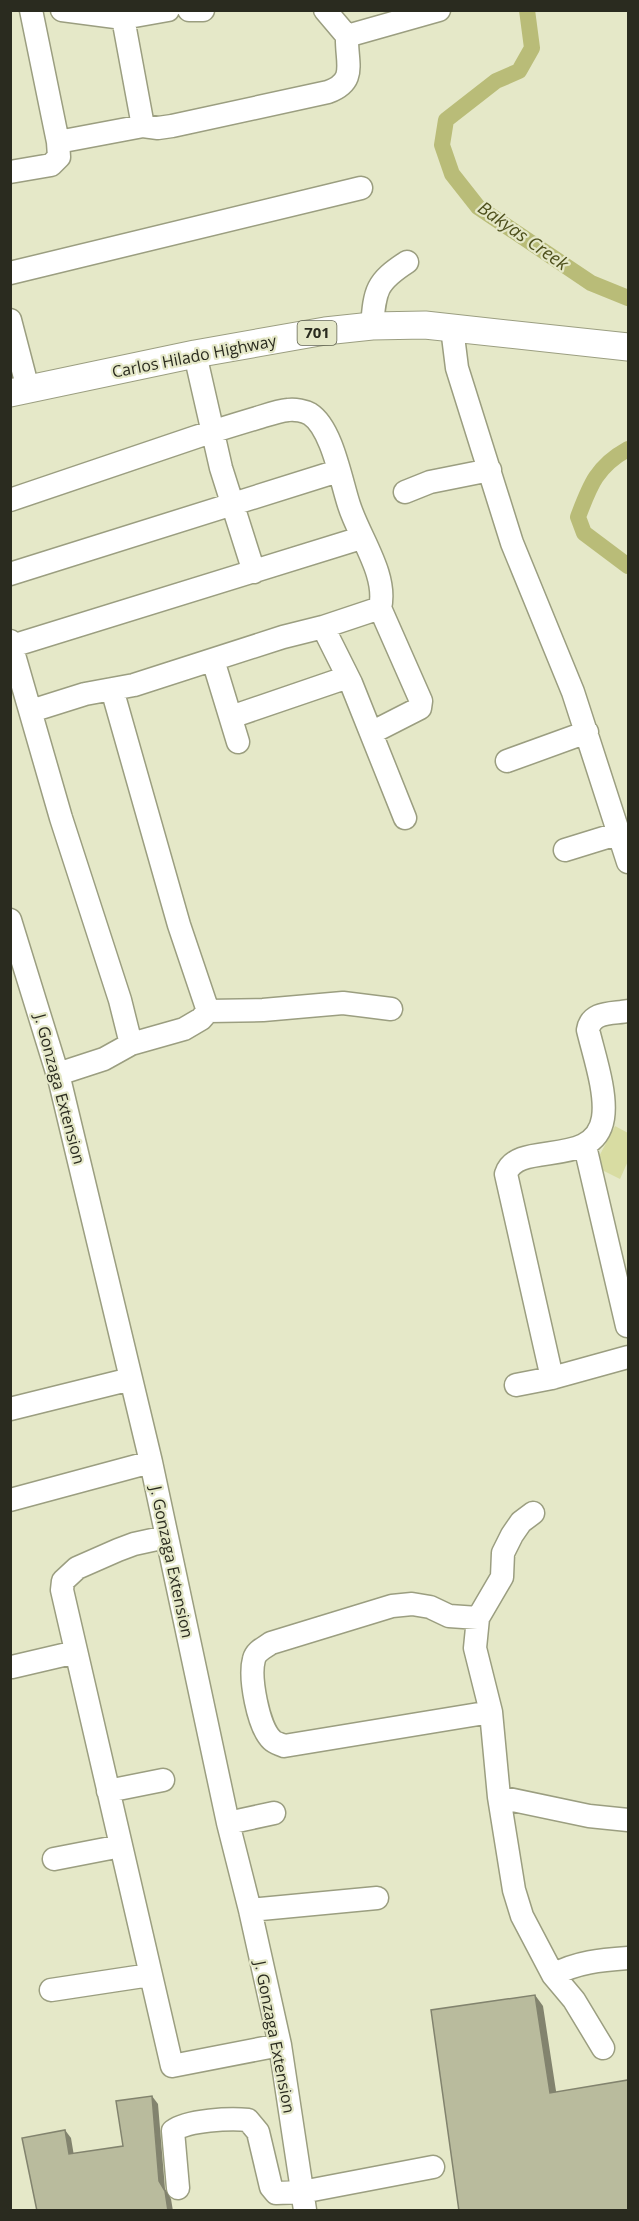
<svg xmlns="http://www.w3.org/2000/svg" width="639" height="2221" viewBox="0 0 639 2221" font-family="'Open Sans',sans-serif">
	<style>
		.green { fill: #d8dca2 }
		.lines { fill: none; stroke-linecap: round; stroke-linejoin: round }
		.canal { stroke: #b9bc78; stroke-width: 16 }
		.minor-casing { stroke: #9b9e80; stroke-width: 25 }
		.major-casing { stroke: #9b9e80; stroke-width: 29 }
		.minor { stroke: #fff; stroke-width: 22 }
		.major { stroke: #fff; stroke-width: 27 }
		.shaded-wall { fill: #82836e }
		.building { fill: #b9bb9d; stroke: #82836e; stroke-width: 1.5 }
		.labels { text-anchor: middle; stroke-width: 4.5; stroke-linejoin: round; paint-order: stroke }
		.shield { fill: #e5e8c8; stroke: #626452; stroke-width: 1.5 }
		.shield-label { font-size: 15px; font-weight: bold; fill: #2a2b1f }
		.street-label { font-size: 16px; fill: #2a2b1f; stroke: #e5e8c8 }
		.water-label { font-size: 18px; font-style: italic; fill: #4d4f1b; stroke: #e5e8c8 }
	</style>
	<rect width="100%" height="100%" fill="#e5e8c8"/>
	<!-- green -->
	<path class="green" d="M 615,1126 L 628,1133 L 628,1161 L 620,1179 L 594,1166 Z"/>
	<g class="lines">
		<!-- canal -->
		<path class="canal" d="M 527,10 L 532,48 L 519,71 L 496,81 L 446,120 L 442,145 L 452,174 L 478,207 L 591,283 L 628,298
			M 628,449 C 597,466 590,485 578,517 L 584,533 L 628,566"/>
		<defs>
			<path id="minor" d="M 62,10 L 123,18 L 168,10
				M 189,10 L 203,10
				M 123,18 L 143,126
				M 347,36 L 439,10
				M 58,142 L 143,126 L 158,128 L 172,126 L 328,92 C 358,81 346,63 347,36 L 325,10
				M 10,172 L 51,165 L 59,157 L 58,142 L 31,10
				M 10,273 L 361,188
				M 10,320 L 28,389
				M 372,326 C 375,290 376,282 407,262
				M 452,328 L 457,368 L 512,543 L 573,692 L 628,862
				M 195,354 L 221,468 L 254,572
				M 405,492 L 430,482 L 490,470
				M 10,500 C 72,479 134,458 196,437 C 217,430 237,424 257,418 C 267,415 278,411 288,410 C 295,409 305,411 310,414 C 332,428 341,481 349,505 C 359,537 388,575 380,608 L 421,701 L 420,708 L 371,733
				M 10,574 L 338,471
				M 323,627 L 351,683 L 405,818
				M 10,641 L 61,818 L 120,1000 L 131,1044
				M 12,646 L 361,538
				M 213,660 L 238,742
				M 31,711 L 85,694 L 134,685 L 283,637 L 323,627 L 380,608
				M 231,717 L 348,677
				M 507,761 L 587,732
				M 565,850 L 620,833
				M 10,920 L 60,1082 L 151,1462 L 228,1823 L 250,1910 L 280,2045 L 305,2210
				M 208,1011 L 263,1010 L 343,1003 L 391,1009
				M 58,1074 L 104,1059 L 131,1044 L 184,1029 L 201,1019 L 208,1011 L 179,925 L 112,689
				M 585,1146 L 627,1326
				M 552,1378 L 506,1174 C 517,1139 595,1170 603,1118 C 607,1093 594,1055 588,1030 C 591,1011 612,1014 628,1011
				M 516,1385 L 552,1378 L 628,1357
				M 10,1409 L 131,1379
				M 10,1500 L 151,1462
				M 166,1537 L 134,1544 L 118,1550 L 77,1568 L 63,1581 L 62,1590 L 172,2066 L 280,2045
				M 478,1618 L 449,1616 L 430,1607 L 412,1604 L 392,1606 L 271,1643 C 264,1648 256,1651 254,1659 C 249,1677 258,1727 272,1740 C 275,1743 280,1744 284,1746 L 491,1712
				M 12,1667 L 76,1652
				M 108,1791 L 163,1780
				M 499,1797 L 491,1712 L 475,1648 L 478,1618 L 502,1577 L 503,1553 L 512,1535 L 521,1522 L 533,1513
				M 228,1823 L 274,1813
				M 54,1859 L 121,1846
				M 250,1910 L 377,1898
				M 553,1975 C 577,1962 601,1960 628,1958
				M 51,1990 L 150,1975
				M 603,2048 L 574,2000 L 553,1975 L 522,1916 L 514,1890 L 499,1797 L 589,1816 L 628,1820
				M 178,2188 L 173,2131 C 187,2120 231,2118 248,2120 L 258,2132 L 271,2187 L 276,2193 L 302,2192 L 433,2167"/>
			<path id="major" d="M 10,393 L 195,354 L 325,331 L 372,326 L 425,325 L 628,347"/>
		</defs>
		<!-- minor casing -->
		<use href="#minor" class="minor-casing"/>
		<!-- major casing -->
		<use href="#major" class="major-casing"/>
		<!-- minor -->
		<use href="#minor" class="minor"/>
		<!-- major -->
		<use href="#major" class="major"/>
	</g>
	<!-- shaded-wall -->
	<path class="shaded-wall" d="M 535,1995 L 543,2006 L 558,2104 L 550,2093 Z
		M 152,2096 L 158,2104 L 165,2189 L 171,2199 L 173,2211 L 168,2211 L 159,2181 Z
		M 65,2130 L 71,2138 L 75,2162 L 69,2154 Z"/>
	<!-- building -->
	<path class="building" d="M 535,1995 L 550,2093 L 628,2080 L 628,2211 L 459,2211 L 431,2010 Z
		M 152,2096 L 159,2181 L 165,2191 L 168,2211 L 37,2211 L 22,2138 L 65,2130 L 69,2154 L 123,2146 L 116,2101 Z"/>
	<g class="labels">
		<!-- shield labels -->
		<rect class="shield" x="297.5" y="321" width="39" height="24" rx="4.5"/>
		<g class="shield-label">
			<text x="317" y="338">701</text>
		</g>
		<!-- street labels -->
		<g class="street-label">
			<text transform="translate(194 356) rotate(-11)" y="6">Carlos Hilado Highway</text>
			<text transform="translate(60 1089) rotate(75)" y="6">J. Gonzaga Extension</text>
			<text transform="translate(172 1562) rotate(78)" y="6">J. Gonzaga Extension</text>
			<text transform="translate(275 2037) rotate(79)" y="6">J. Gonzaga Extension</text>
		</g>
		<!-- water labels -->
		<g class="water-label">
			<text transform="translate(523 236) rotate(35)" y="6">Bakyas Creek</text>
		</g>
	</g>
	<!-- border -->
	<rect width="639" height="2221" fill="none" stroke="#2a2b1f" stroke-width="24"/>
</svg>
